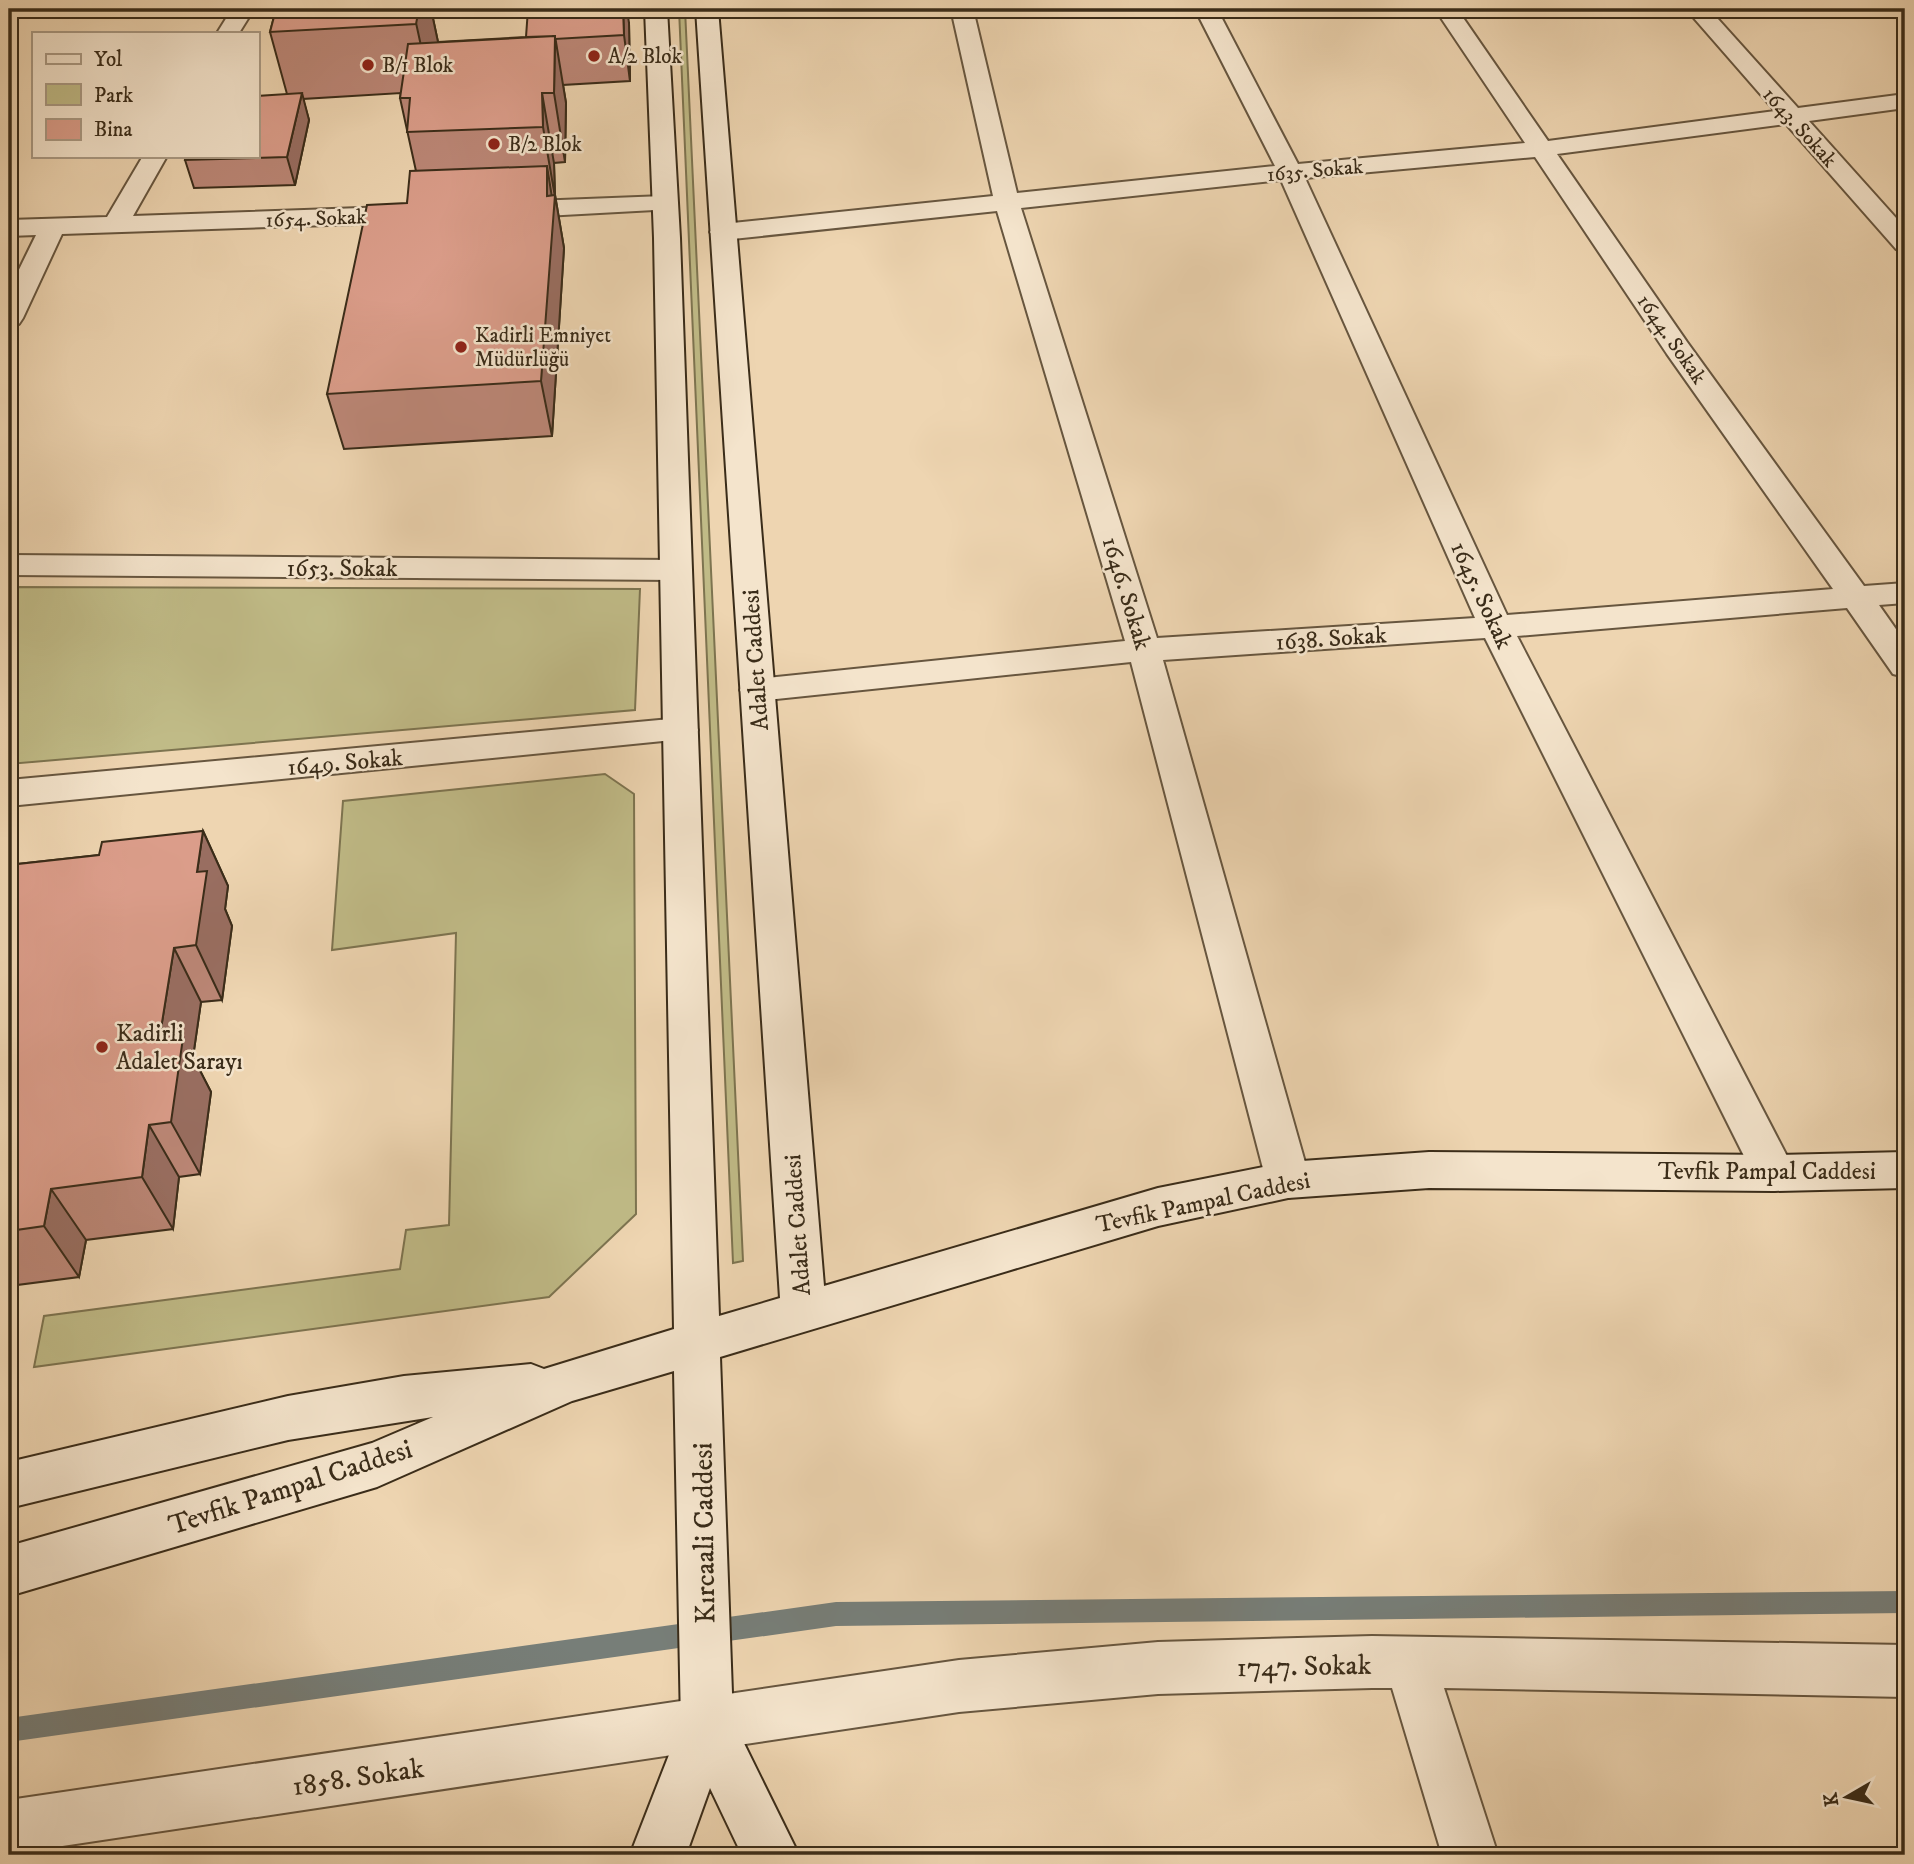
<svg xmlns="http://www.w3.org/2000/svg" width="1914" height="1864" viewBox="0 0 1914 1864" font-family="'IM FELL DW Pica',serif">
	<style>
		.green { fill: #c0bb87; stroke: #7d7450; stroke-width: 2 }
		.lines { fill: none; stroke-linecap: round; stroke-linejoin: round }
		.stream { fill: #777e78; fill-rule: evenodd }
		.street-casing { stroke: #67563f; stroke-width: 4 }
		.secondary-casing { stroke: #3a2c19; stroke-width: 4 }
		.street { fill: #f4e4cc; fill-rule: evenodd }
		.secondary { fill: #f4e4cc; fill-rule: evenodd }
		.wall { fill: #bc8777; stroke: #3a2c19; stroke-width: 2 }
		.shaded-wall { fill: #996e61; stroke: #3a2c19; stroke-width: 2 }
		.building { fill: #db9d8a; stroke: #3a2c19; stroke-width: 2 }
		.poi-dot { fill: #8f2418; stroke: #f4e4cc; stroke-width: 2.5 }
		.labels { text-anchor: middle; stroke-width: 5; stroke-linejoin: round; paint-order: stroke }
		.far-poi-label { font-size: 21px; fill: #3a2c19; stroke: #f4e4cc; text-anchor: start }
		.far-street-label { font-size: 21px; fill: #3a2c19; stroke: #f4e4cc }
		.street-label { font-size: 24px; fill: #3a2c19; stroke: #f4e4cc }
		.poi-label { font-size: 24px; fill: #3a2c19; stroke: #f4e4cc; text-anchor: start }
		.near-street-label { font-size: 28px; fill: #3a2c19; stroke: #f4e4cc }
	</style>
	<rect width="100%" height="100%" fill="#eed5b1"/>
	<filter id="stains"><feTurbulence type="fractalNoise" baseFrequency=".00286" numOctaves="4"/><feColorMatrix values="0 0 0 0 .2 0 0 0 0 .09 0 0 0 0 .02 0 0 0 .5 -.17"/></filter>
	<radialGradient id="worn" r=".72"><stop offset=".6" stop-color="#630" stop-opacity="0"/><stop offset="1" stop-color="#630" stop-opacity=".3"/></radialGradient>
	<!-- green -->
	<path class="green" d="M 679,9 L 685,9 L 743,1261 L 733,1263 Z
		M 9,587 L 640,589 L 635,710 L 9,764 Z
		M 605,774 L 634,794 L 636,1214 L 549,1297 L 34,1367 L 44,1316 L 400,1269 L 406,1230 L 449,1225 L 456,933 L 332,950 L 343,801 Z"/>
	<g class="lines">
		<!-- stream -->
		<path class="stream" d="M 1905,1591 L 1905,1613 L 836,1626 L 9,1742 L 9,1718 L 836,1602 Z"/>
		<defs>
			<path id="street" d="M 232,9 L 254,9 L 239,33 L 217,33 Z
				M 951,9 L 973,9 L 1017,193 L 1275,166 L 1195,9 L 1217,9 L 1298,164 L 1525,143 L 1435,9 L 1457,9 L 1548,141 L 1775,111 L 1686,9 L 1709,9 L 1798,108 L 1905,94 L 1905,108 L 1809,121 L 1905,228 L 1905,251 L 1896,249 L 1786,124 L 1557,154 L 1687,342 L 1864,586 L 1905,583 L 1905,603 L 1879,605 L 1905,642 L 1905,677 L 1893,674 L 1847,608 L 1517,636 L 1789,1160 L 1795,1173 L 1789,1186 L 1774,1191 L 1759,1186 L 1485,638 L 1163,660 L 1310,1180 L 1303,1193 L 1288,1198 L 1273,1193 L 1266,1180 L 1131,662 L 757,701 L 745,698 L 740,690 L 745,682 L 757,679 L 1125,641 L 997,211 L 723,240 L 714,237 L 710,232 L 714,227 L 723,224 L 993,196 ZM 1535,157 L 1667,354 L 1833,589 L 1507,615 L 1305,178 ZM 1281,180 L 1475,618 L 1157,638 L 1021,208 Z
				M 143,156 L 167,156 L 133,216 L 418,206 L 427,209 L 431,214 L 427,219 L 418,222 L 62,234 L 23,318 L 19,324 L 9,326 L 9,290 L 36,235 L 9,236 L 9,220 L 107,217 Z
				M 664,196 L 673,199 L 677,204 L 673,209 L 506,218 L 497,215 L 493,210 L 497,205 L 506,202 Z
				M 9,555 L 675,560 L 686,563 L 691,570 L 686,577 L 675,580 L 9,575 Z
				M 681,718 L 693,722 L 698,730 L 693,738 L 9,806 L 9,780 Z
				M 1372,1636 L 1905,1645 L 1905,1697 L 1444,1688 L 1498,1855 L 1442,1855 L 1392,1688 L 1372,1688 L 1158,1694 L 959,1712 L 9,1854 L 9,1800 L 959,1660 L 1158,1642 Z"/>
			<path id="secondary" d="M 645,9 L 667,9 L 680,238 L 719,1316 L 780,1298 L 696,9 L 718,9 L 824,1286 L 1158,1188 L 1288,1162 L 1429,1152 L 1774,1155 L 1905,1152 L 1905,1188 L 1774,1191 L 1429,1188 L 1288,1198 L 1158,1226 L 720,1357 L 733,1721 L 799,1855 L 742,1855 L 710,1788 L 686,1855 L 630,1855 L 681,1724 L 674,1371 L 572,1401 L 377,1487 L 9,1596 L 9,1546 L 372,1443 L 433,1417 L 288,1440 L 9,1508 L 9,1462 L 288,1396 L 404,1376 L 531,1364 L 544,1369 L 674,1329 L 654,238 Z"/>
		</defs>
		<!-- street casing -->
		<use href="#street" class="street-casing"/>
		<!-- secondary casing -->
		<use href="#secondary" class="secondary-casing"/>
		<!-- street -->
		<use href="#street" class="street"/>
		<!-- secondary -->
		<use href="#secondary" class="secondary"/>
	</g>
	<!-- wall -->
	<path class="wall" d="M 276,9 L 431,9 L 438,42 L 526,37 L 629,23 L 630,81 L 563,85 L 566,103 L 565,162 L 554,163 L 555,195 L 564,248 L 552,436 L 344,449 L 327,394 L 407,203 L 416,171 L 400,98 L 401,93 L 303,99 L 309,120 L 295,185 L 194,188 L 185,160 L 287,94 L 270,32 Z
		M 203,831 L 228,886 L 225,909 L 232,926 L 222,1000 L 201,1002 L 193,1057 L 211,1092 L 200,1174 L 179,1177 L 173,1229 L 86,1240 L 79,1277 L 9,1286 L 9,865 L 99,855 Z"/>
	<!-- shaded-wall -->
	<path class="shaded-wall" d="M 413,9 L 431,9 L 438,42 L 431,92 Z
		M 623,9 L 627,9 L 629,23 L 630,81 L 624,35 Z
		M 555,36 L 566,103 L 565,162 L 554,93 Z
		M 302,93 L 309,120 L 295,185 L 287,157 Z
		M 542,93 L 554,163 L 555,197 L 543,127 Z
		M 547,166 L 554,210 L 555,195 L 564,248 L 552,436 L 541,381 L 547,196 Z
		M 203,831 L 228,886 L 225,909 L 232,926 L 222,1000 L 196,945 L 197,872 Z
		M 174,948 L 201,1002 L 193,1057 L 211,1092 L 200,1174 L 171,1122 L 159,1041 Z
		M 149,1125 L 179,1177 L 173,1229 L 142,1177 Z
		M 51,1189 L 86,1240 L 79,1277 L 44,1226 Z"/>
	<!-- building -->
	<path class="building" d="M 276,9 L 419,9 L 416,24 L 270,32 Z
		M 528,9 L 623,9 L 624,35 L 555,39 L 555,36 L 526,37 Z
		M 555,36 L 554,93 L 542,93 L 543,127 L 407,132 L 410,98 L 400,98 L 408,44 Z
		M 302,93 L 287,157 L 185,160 L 186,156 L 257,156 L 257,96 Z
		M 547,166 L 547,196 L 555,195 L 541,381 L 327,394 L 367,205 L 407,203 L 410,171 Z
		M 203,831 L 197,872 L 207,871 L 196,945 L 174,948 L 159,1041 L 183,1038 L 171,1122 L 149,1125 L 142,1177 L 51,1189 L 44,1226 L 9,1231 L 9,865 L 99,855 L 102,842 Z"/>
	<!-- markers -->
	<g class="poi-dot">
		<circle cx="594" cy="56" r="7"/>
		<circle cx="368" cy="65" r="7"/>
		<circle cx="494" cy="144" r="7"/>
		<circle cx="461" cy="347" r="7"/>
		<circle cx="102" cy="1047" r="7"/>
	</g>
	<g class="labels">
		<!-- far-poi labels -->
		<g class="far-poi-label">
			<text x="608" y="63">A/2 Blok</text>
			<text x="382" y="72">B/1 Blok</text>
			<text x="508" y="151">B/2 Blok</text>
			<text x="475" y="342">Kadirli Emniyet<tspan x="475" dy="24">Müdürlüğü</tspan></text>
		</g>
		<!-- far-street labels -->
		<g class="far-street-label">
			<text transform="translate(1800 127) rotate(48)" y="7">1643. Sokak</text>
			<text transform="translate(1315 170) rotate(-5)" y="7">1635. Sokak</text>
			<text transform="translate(316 218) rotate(-2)" y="7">1654. Sokak</text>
			<text transform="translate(1672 339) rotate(55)" y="7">1644. Sokak</text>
		</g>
		<!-- street labels -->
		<g class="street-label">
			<text x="342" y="576">1653. Sokak</text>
			<text transform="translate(1127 593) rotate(73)" y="8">1646. Sokak</text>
			<text transform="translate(1482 595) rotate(65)" y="8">1645. Sokak</text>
			<text transform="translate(1331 638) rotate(-4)" y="8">1638. Sokak</text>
			<text transform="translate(755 660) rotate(-94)" y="8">Adalet Caddesi</text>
			<text transform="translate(345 762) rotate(-5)" y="8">1649. Sokak</text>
			<text x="1767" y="1179">Tevfik Pampal Caddesi</text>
			<text transform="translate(1203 1202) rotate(-12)" y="8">Tevfik Pampal Caddesi</text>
			<text transform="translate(797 1225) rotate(-94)" y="8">Adalet Caddesi</text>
		</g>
		<!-- poi labels -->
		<g class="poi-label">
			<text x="116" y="1041">Kadirli<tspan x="116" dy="28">Adalet Sarayı</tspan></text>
		</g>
		<!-- near-street labels -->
		<g class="near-street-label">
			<text transform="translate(290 1486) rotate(-18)" y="10">Tevfik Pampal Caddesi</text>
			<text transform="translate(703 1533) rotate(-91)" y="10">Kırcaali Caddesi</text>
			<text transform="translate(1304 1665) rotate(-1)" y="10">1747. Sokak</text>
			<text transform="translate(358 1776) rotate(-8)" y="10">1858. Sokak</text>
		</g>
	</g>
	<!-- margin -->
	<rect width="1914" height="1864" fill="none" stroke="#eed5b1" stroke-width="35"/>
	<rect x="10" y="10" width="1893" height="1843" fill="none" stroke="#3a2c19" stroke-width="3.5"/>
	<rect x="18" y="18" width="1879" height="1829" fill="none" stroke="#3a2c19" stroke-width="2"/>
	<!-- legend -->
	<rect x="32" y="32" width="228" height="126" fill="#f4e4cc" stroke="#aa9a84" stroke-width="2"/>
	<rect x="46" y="54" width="35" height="10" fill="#f4e4cc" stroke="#aa9a84" stroke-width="2"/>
	<text x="94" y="66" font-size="21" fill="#3a2c19">Yol</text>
	<rect x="46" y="84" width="35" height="21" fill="#c0bb87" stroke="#aa9a84" stroke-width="2"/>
	<text x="94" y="102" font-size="21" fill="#3a2c19">Park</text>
	<rect x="46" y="119" width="35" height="21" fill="#db9d8a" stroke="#aa9a84" stroke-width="2"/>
	<text x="94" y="136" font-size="21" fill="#3a2c19">Bina</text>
	<!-- north arrow -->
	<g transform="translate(1847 1797) rotate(261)" stroke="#f4e4cc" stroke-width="5" paint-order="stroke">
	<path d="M0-5L12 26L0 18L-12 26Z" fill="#3a2c19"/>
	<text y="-10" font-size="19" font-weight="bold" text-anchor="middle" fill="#3a2c19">K</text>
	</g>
	<rect width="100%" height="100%" filter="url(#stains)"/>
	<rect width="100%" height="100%" fill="url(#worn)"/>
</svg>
